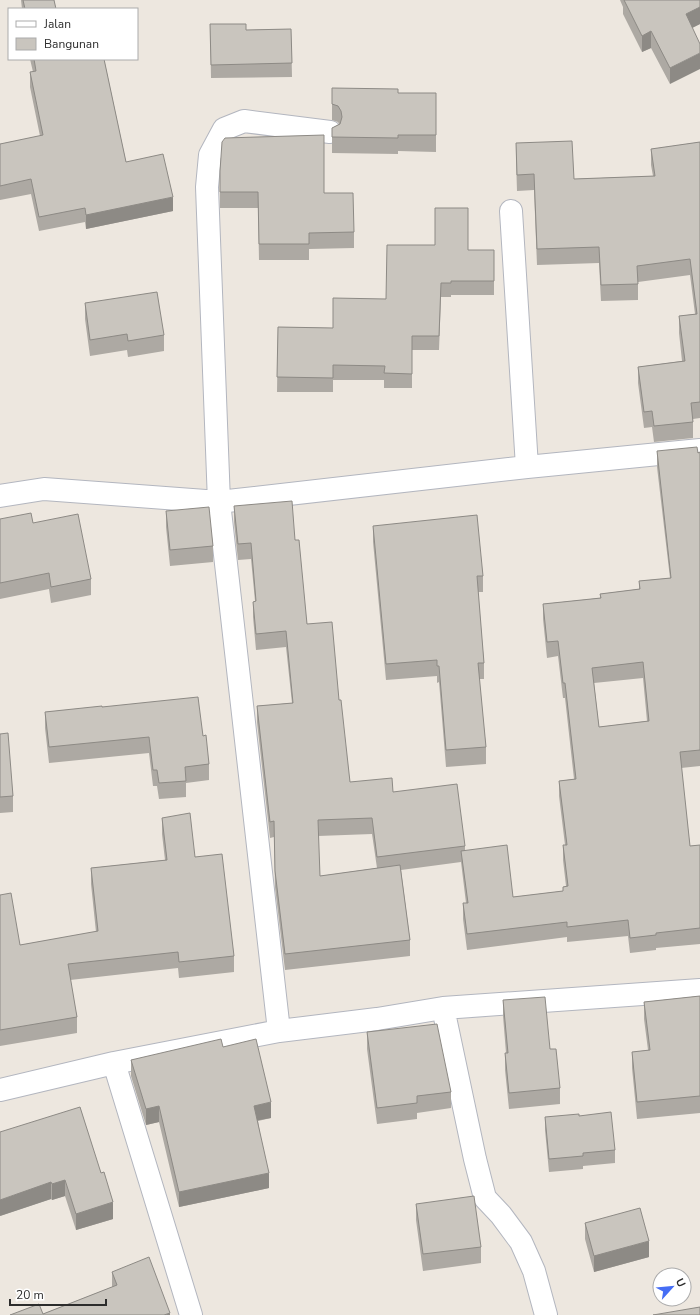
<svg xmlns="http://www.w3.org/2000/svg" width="700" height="1315" viewBox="0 0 700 1315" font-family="'Nunito Sans',sans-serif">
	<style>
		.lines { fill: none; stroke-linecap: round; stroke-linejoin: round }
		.minor-casing { stroke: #b3b6bf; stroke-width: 24 }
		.minor { stroke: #fff; stroke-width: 22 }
		.wall { fill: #ada9a3; fill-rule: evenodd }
		.shaded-wall { fill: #8d8a85 }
		.building { fill: #c9c5be; stroke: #8d8a85; fill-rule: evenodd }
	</style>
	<rect width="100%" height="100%" fill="#ede7df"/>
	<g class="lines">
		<defs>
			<path id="minor" d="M 511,211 L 527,467
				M 0,496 L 44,489 L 219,502 L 527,467 L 700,450
				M 443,1008 L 475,1159 L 485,1198 L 501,1215 L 521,1242 L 534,1271 L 546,1315
				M 279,1031 L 219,502 L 207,187 L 210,155 L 224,129 L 244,121 L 330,132
				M 114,1063 L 191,1315
				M 0,1090 L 114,1063 L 279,1031 L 377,1019 L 443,1008 L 700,990"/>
		</defs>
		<!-- minor casing -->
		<use href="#minor" class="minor-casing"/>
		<!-- minor -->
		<use href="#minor" class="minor"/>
	</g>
	<!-- wall -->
	<path class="wall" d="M 21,0 L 54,0 L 56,9 L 22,9 Z
		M 620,0 L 700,0 L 700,24 L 692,28 L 670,84 L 651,48 L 642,52 L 623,14 L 623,7 Z
		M 210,24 L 246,30 L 291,29 L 292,77 L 211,78 Z
		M 30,59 L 104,59 L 126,162 L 173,211 L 86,229 L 85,222 L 39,231 L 31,194 L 0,200 L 0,144 L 40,136 L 30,87 L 30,72 L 33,72 Z
		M 332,88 L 398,93 L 436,93 L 436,152 L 398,151 L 398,154 L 332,153 L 332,128 L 339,124 L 338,122 L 332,120 Z
		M 700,142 L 700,418 L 693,419 L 693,438 L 654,442 L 652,427 L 644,428 L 638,383 L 638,367 L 682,361 L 679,333 L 679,316 L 695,314 L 690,275 L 638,282 L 638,300 L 601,301 L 599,263 L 537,265 L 534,190 L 517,191 L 516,159 L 516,143 L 574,179 L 653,176 L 651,165 L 651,149 Z
		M 220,171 L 324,193 L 354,232 L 354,248 L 309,249 L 309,260 L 259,260 L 258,208 L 220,208 Z
		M 435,245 L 468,250 L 494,250 L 494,295 L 451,295 L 451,297 L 441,297 L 439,350 L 412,350 L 412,388 L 384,388 L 384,380 L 333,380 L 333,392 L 277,392 L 278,327 L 333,328 L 386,299 Z
		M 85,303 L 164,335 L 164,351 L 128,357 L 127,350 L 90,356 L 85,319 Z
		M 657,451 L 700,452 L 700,766 L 681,768 L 690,846 L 700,845 L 700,944 L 656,948 L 656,950 L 630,953 L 628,936 L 567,942 L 567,937 L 467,950 L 463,919 L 463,903 L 466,903 L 461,862 L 401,870 L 410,940 L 410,956 L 285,970 L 275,887 L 274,837 L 270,838 L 257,722 L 257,706 L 292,703 L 286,647 L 256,650 L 253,617 L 253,602 L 255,601 L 251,559 L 238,560 L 234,522 L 234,506 L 295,540 L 307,624 L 339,700 L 350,782 L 393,792 L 465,846 L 465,850 L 513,897 L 563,891 L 563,887 L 566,886 L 563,860 L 563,845 L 565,845 L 559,796 L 559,781 L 574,779 L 565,698 L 563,698 L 558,656 L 547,658 L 543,619 L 543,604 L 600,598 L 600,594 L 639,589 L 639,581 L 670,578 L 657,467 ZM 643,678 L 647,721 L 599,727 L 594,683 ZM 372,834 L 377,868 L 320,876 L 318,836 Z
		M 166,511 L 213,546 L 213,562 L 170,566 L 166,527 Z
		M 0,519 L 33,523 L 91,579 L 91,595 L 51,603 L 49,589 L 0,599 Z
		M 373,526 L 483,576 L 483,592 L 478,592 L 484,663 L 484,679 L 479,679 L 486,747 L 486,764 L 446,767 L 439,682 L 437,683 L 437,676 L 386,680 L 373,542 Z
		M 102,707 L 203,736 L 209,764 L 209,780 L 186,783 L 186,797 L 159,799 L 157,786 L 153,786 L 149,753 L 49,763 L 45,728 L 45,712 Z
		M 0,734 L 13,796 L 13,812 L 0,813 Z
		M 162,818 L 195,857 L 234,956 L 234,972 L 179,978 L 178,968 L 70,980 L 77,1017 L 77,1033 L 0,1046 L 0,895 L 20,945 L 96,932 L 91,884 L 91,868 L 165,860 L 162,834 Z
		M 700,996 L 700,1113 L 637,1119 L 632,1068 L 632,1052 L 648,1050 L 644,1019 L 644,1002 Z
		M 503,1000 L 550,1049 L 560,1088 L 560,1104 L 509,1109 L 505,1070 L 505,1053 L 506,1053 L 503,1016 Z
		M 367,1032 L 451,1092 L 451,1108 L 417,1113 L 417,1119 L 377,1124 L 367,1049 Z
		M 223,1047 L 271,1118 L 258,1121 L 269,1188 L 179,1207 L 159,1122 L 146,1125 L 131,1076 L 131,1060 Z
		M 80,1107 L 113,1219 L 76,1230 L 65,1196 L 52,1200 L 51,1199 L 0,1216 Z
		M 579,1116 L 615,1150 L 615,1163 L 583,1166 L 583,1169 L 549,1172 L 545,1130 L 545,1117 Z
		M 416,1204 L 481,1247 L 481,1263 L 423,1271 L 416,1220 Z
		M 585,1223 L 649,1257 L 594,1272 L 585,1239 Z
		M 112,1272 L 170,1315 L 43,1314 L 112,1287 Z"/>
	<!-- shaded-wall -->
	<path class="shaded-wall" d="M 700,7 L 700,24 L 686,31 L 686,14 Z
		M 651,31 L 651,48 L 642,52 L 642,36 Z
		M 700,53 L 700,69 L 670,84 L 670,68 Z
		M 173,197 L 173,211 L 86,229 L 86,215 Z
		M 271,1102 L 271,1118 L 254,1121 L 254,1106 Z
		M 159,1106 L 159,1122 L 146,1125 L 146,1109 Z
		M 269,1173 L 269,1188 L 179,1207 L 179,1192 Z
		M 65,1180 L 65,1196 L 52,1200 L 52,1184 Z
		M 51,1182 L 51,1199 L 0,1216 L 0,1200 Z
		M 113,1202 L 113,1219 L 76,1230 L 76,1214 Z
		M 649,1241 L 649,1257 L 594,1272 L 594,1256 Z
		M 170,1313 L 170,1315 L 164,1315 Z"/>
	<!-- building -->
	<path class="building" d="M 23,0 L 54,0 L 56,9 L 25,9 Z
		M 624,0 L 700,0 L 700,7 L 686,14 L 700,44 L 700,53 L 670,68 L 651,31 L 642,36 Z
		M 210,24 L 246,24 L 246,30 L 291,29 L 292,63 L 211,65 Z
		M 34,59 L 104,59 L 126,162 L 163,154 L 173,197 L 86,215 L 85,208 L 39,217 L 31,179 L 0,186 L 0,144 L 43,135 L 30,72 L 36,71 Z
		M 332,88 L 398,89 L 398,93 L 436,93 L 436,135 L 398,135 L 398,138 L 332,137 L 332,128 L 340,124 L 342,117 L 341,111 L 338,106 L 332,104 Z
		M 324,135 L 324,193 L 353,193 L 354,232 L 309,233 L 309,244 L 259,244 L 258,192 L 220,192 L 220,171 L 222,142 L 225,138 Z
		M 572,141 L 574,179 L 655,176 L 651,149 L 700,142 L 700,402 L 691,403 L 693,422 L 654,426 L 652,411 L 644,412 L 638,367 L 685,361 L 679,316 L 697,314 L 690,259 L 637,266 L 638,284 L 601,285 L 599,247 L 537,249 L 534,174 L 517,175 L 516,143 Z
		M 435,208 L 468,208 L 468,250 L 494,250 L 494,281 L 451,281 L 451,283 L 441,283 L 439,336 L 412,336 L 412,374 L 384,373 L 385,366 L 333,365 L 333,378 L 277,377 L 278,327 L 333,328 L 333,298 L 386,299 L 387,245 L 435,245 Z
		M 157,292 L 164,335 L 128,341 L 127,334 L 90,340 L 85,303 Z
		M 697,447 L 698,453 L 700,452 L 700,750 L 680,752 L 690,846 L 700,845 L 700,928 L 656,933 L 656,935 L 630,938 L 628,920 L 567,927 L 567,922 L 467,934 L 463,903 L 468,903 L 461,851 L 507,845 L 513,897 L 563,891 L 563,887 L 568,886 L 563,845 L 567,845 L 559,781 L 576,779 L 565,683 L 563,683 L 558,641 L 547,642 L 543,604 L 601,598 L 600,594 L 640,589 L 639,581 L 671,578 L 657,451 ZM 643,662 L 649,721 L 599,727 L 592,668 Z
		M 292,501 L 295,540 L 299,540 L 307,624 L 332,622 L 339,700 L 341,700 L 350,782 L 392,778 L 393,792 L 457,784 L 465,846 L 377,857 L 372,818 L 318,820 L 320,876 L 400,865 L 410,940 L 285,954 L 275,871 L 274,821 L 270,822 L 257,706 L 293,703 L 286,631 L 256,634 L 253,602 L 256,601 L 251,543 L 238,544 L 234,506 Z
		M 209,507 L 213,546 L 170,550 L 166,511 Z
		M 31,513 L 33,523 L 78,514 L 91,579 L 51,587 L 49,573 L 0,583 L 0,519 Z
		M 477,515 L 483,576 L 477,576 L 484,663 L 478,663 L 486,747 L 446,750 L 439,666 L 437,666 L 437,660 L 386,664 L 373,526 Z
		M 198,697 L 203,736 L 206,735 L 209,764 L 185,767 L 186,781 L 159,783 L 157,770 L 153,770 L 149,737 L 49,747 L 45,712 L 102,706 L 102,707 Z
		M 8,733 L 13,796 L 0,797 L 0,734 Z
		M 190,813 L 195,857 L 222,854 L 234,956 L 179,962 L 178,952 L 68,964 L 77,1017 L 0,1030 L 0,895 L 11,893 L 20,945 L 98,931 L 91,868 L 167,860 L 162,818 Z
		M 700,996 L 700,1096 L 637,1102 L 632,1052 L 650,1050 L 644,1002 Z
		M 545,997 L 550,1049 L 556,1049 L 560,1088 L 509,1093 L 505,1053 L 508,1053 L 503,1000 Z
		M 437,1024 L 451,1092 L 417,1096 L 417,1103 L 377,1108 L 367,1032 Z
		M 221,1039 L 223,1047 L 256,1039 L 271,1102 L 254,1106 L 269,1173 L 179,1192 L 159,1106 L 146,1109 L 131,1060 Z
		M 80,1107 L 101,1173 L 104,1172 L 113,1202 L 76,1214 L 65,1180 L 52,1184 L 51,1182 L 0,1200 L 0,1132 Z
		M 611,1112 L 615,1150 L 583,1153 L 583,1156 L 549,1159 L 545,1117 L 579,1114 L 579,1116 Z
		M 474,1196 L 481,1247 L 423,1254 L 416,1204 Z
		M 640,1208 L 649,1241 L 594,1256 L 585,1223 Z
		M 149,1257 L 170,1313 L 164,1315 L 10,1315 L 39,1304 L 43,1314 L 117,1285 L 112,1272 Z
		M 700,1307 L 700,1315 L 653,1315 Z"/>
	<!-- legend -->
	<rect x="8" y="8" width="130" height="52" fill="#ffffff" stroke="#ababab"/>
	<rect x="16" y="21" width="20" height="6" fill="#ffffff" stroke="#ababab"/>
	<text x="44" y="28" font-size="12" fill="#2c2c2c">Jalan</text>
	<rect x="16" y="38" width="20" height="12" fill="#c9c5be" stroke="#ababab"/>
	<text x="44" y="48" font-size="12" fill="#2c2c2c">Bangunan</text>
	<!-- north arrow -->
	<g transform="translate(672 1287) rotate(63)"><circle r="19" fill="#ffffff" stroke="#ababab"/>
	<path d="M0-3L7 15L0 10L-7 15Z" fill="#456df5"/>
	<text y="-6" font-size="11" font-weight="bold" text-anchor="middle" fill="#2c2c2c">U</text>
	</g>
	<!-- scale -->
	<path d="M10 1299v6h96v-6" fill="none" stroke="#2c2c2c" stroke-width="2"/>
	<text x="16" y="1299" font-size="12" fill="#2c2c2c" stroke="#ffffff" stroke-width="3" paint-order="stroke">20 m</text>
</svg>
